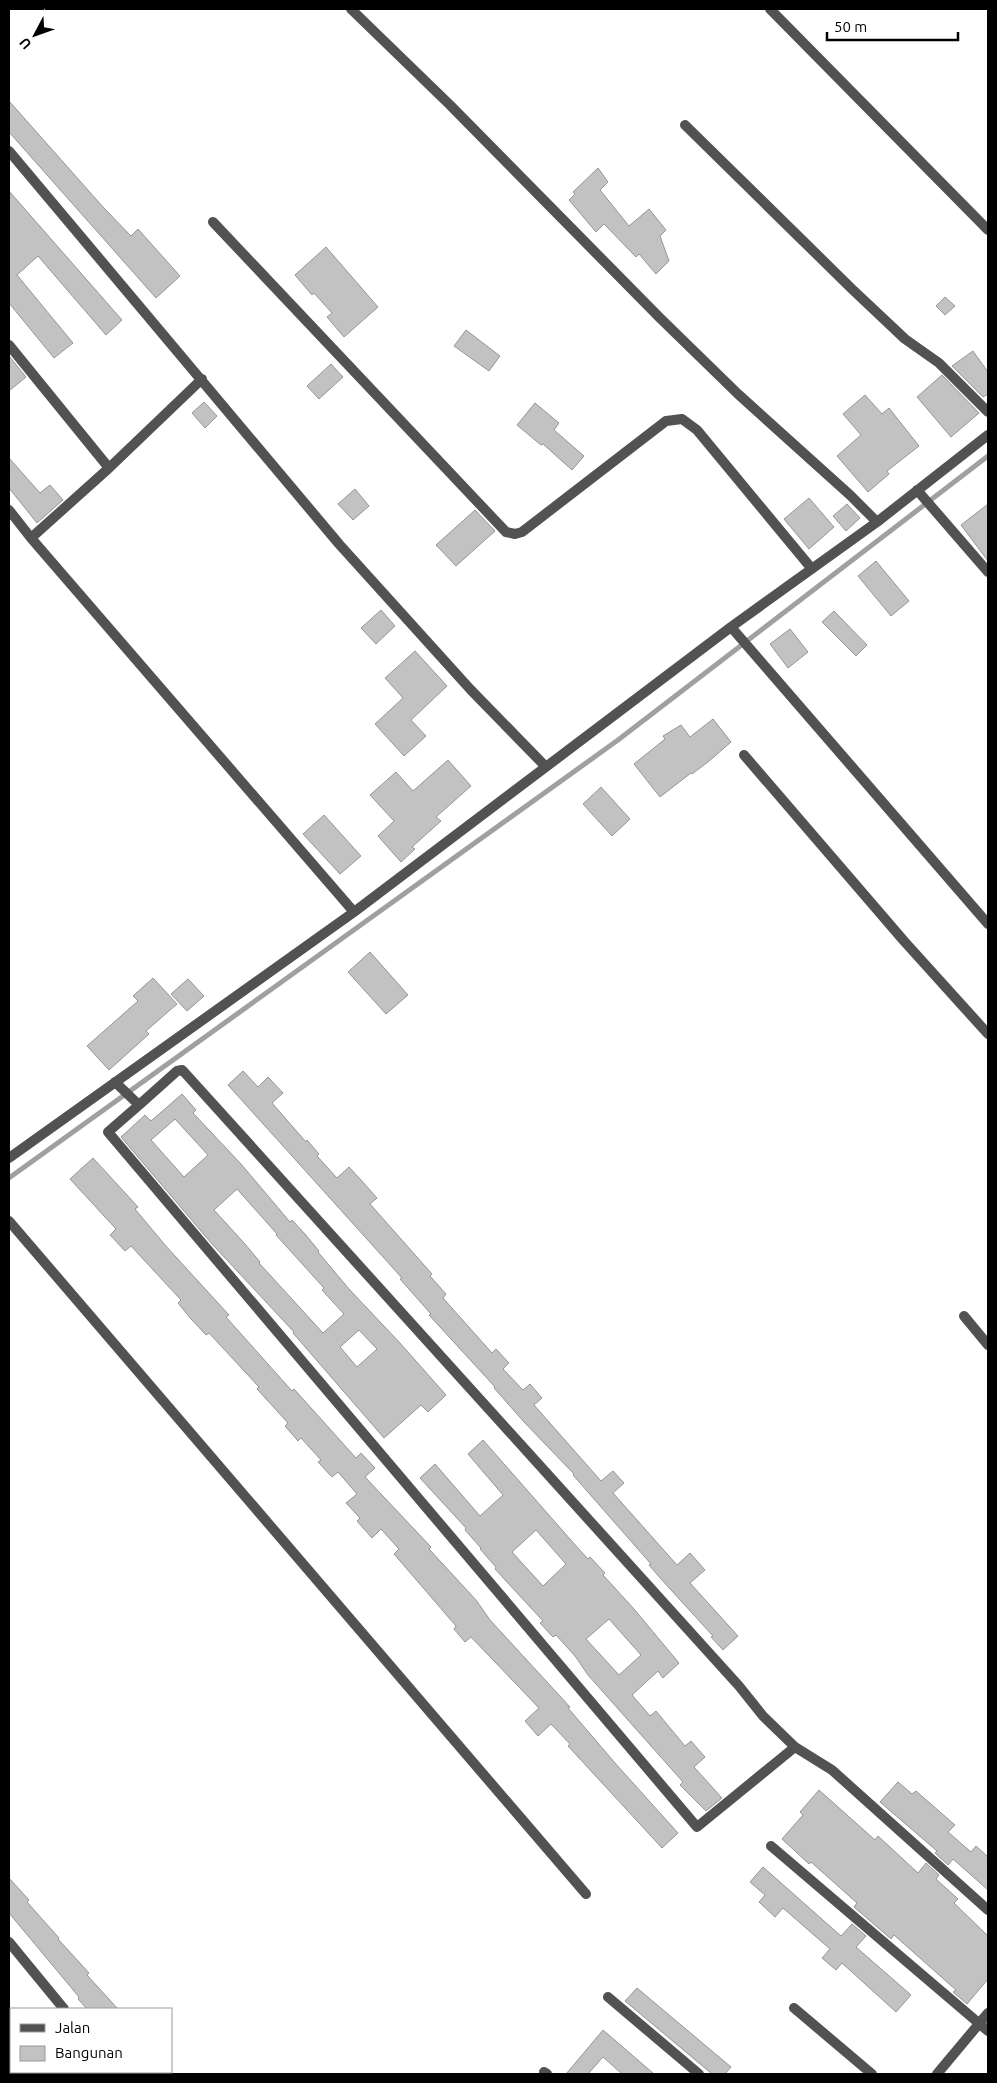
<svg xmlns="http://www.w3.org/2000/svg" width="997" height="2083" viewBox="0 0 997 2083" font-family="Ubuntu,sans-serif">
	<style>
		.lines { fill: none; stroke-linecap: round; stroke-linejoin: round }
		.stream { stroke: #a0a0a0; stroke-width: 5 }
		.building { fill: #c2c2c2; stroke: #969696; fill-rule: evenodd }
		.street { stroke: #525252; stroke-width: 10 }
	</style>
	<rect width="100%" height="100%" fill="#fff"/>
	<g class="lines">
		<!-- stream -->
		<path class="stream" d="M 9,1178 L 618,740 L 988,456"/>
	</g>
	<!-- building -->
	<path class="building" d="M 9,101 L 103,207 L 131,236 L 138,229 L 180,276 L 156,298 L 9,132 Z
		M 598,168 L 608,182 L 600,190 L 629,226 L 649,209 L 666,230 L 660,236 L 669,261 L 656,274 L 639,254 L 636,257 L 604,224 L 596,232 L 569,200 L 575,194 L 573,192 Z
		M 9,191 L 122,320 L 106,335 L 38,256 L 17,275 L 73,343 L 54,358 L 9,303 Z
		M 326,247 L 378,307 L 344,337 L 327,317 L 332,313 L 314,293 L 312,295 L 295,275 Z
		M 945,297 L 955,306 L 945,315 L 936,306 Z
		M 466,330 L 500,356 L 489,371 L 454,346 Z
		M 973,351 L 988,372 L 988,394 L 983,397 L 952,366 Z
		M 9,356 L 26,377 L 9,391 Z
		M 331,364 L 343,377 L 319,399 L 307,386 Z
		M 942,375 L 979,413 L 951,437 L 917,397 Z
		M 865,395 L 882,414 L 889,408 L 919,446 L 887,471 L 889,474 L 868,492 L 837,456 L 861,435 L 843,414 Z
		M 204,402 L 217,416 L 205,428 L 192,413 Z
		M 535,403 L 559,423 L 554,430 L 584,456 L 572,470 L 543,444 L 541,445 L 517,425 Z
		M 9,458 L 40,493 L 50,485 L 63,500 L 37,523 L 9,488 Z
		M 355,489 L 369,506 L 353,520 L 338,504 Z
		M 809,498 L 834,527 L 809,549 L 784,519 Z
		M 847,504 L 860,518 L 846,531 L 833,516 Z
		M 988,504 L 988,561 L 961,525 Z
		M 475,510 L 495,531 L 456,566 L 436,545 Z
		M 876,561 L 909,601 L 891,616 L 858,576 Z
		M 381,610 L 395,626 L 376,644 L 361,628 Z
		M 834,611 L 867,645 L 856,656 L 822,622 Z
		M 790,629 L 808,652 L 788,668 L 770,644 Z
		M 415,651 L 447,686 L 411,720 L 426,736 L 404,756 L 375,724 L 403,698 L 385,678 Z
		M 713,719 L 731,742 L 708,762 L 692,774 L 691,773 L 660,797 L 634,764 L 665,739 L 663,736 L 681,725 L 690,737 Z
		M 448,760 L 471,786 L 436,817 L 441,821 L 412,847 L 415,849 L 401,862 L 378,836 L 394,821 L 370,795 L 396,772 L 413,791 Z
		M 601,787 L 630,819 L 612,836 L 583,804 Z
		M 324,815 L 361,856 L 340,874 L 303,834 Z
		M 370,952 L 408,995 L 386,1014 L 348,972 Z
		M 153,978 L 177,1004 L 146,1031 L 149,1034 L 109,1070 L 87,1046 L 138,1001 L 133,996 Z
		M 188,979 L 204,996 L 187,1011 L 171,994 Z
		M 243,1071 L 258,1087 L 268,1077 L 283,1093 L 272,1103 L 306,1142 L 307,1140 L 319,1154 L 317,1156 L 337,1178 L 349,1167 L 361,1180 L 377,1198 L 370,1204 L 432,1274 L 430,1276 L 446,1294 L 443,1298 L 492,1353 L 496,1349 L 509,1363 L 503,1369 L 523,1390 L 530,1384 L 542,1398 L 534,1405 L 601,1481 L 613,1471 L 624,1483 L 613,1493 L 677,1565 L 690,1553 L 705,1570 L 690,1583 L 738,1636 L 723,1650 L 711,1637 L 713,1636 L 661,1579 L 649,1565 L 651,1564 L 573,1475 L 574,1474 L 524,1422 L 494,1388 L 495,1387 L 429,1315 L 431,1314 L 400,1279 L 402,1278 L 228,1085 Z
		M 182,1094 L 196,1110 L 193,1113 L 241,1164 L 290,1222 L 292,1220 L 305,1234 L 319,1251 L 318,1252 L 349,1289 L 400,1343 L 446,1395 L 428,1412 L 421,1405 L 384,1438 L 293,1333 L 294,1332 L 212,1244 L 121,1137 L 145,1115 L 151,1121 ZM 175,1119 L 208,1155 L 184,1177 L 151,1140 ZM 237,1189 L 277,1234 L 276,1235 L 324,1288 L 322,1290 L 344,1314 L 323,1333 L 259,1263 L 260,1262 L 245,1244 L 214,1210 ZM 359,1330 L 377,1349 L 357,1367 L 340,1347 Z
		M 93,1158 L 138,1207 L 135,1209 L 165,1245 L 229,1315 L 226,1317 L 292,1391 L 294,1389 L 356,1458 L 361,1453 L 375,1468 L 365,1477 L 431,1547 L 429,1549 L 476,1600 L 490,1620 L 570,1707 L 568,1708 L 615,1763 L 678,1833 L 662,1848 L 568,1746 L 570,1744 L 551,1724 L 538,1736 L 525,1721 L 539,1708 L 471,1637 L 465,1642 L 454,1629 L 456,1626 L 394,1554 L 399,1549 L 381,1529 L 372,1538 L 357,1521 L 360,1518 L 346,1503 L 357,1494 L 338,1472 L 332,1477 L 318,1462 L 321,1460 L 301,1438 L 298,1441 L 285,1426 L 288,1423 L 257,1389 L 259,1387 L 209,1333 L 206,1335 L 192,1320 L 178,1303 L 181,1300 L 131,1246 L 125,1251 L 110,1235 L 116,1229 L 70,1179 Z
		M 483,1440 L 577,1547 L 588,1559 L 590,1557 L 605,1573 L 603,1575 L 634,1609 L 679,1663 L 663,1678 L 658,1671 L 632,1695 L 650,1716 L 656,1711 L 685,1746 L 691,1741 L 705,1757 L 694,1767 L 722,1798 L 706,1811 L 680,1785 L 683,1782 L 588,1675 L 575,1656 L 556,1635 L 553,1637 L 540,1623 L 543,1621 L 495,1569 L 496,1567 L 480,1549 L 481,1548 L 465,1530 L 466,1528 L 420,1478 L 435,1464 L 480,1516 L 503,1495 L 468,1454 ZM 536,1530 L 566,1564 L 543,1586 L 512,1552 ZM 609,1619 L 641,1655 L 619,1675 L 586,1639 Z
		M 898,1782 L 912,1794 L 916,1791 L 955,1825 L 948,1832 L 971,1852 L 976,1846 L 988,1857 L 988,1890 L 953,1859 L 948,1865 L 935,1853 L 937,1851 L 880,1802 Z
		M 819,1790 L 875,1840 L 878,1836 L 918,1873 L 926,1863 L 939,1875 L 936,1879 L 958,1899 L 954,1903 L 988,1936 L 988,1979 L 967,2004 L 953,1992 L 956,1990 L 894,1935 L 891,1939 L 861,1913 L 854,1907 L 857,1903 L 811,1862 L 809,1864 L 782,1839 L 803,1815 L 800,1812 Z
		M 763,1867 L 841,1936 L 852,1924 L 866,1936 L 856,1947 L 911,1995 L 896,2012 L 842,1963 L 836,1970 L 822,1958 L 830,1949 L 783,1908 L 775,1917 L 759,1902 L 765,1895 L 750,1882 Z
		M 9,1878 L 29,1900 L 27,1902 L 59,1938 L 58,1939 L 89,1973 L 87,1975 L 118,2009 L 87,2009 L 78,1999 L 79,1997 L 9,1913 Z
		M 637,1988 L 731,2067 L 725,2074 L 712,2074 L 625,2001 Z
		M 603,2030 L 617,2042 L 654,2074 L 622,2074 L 603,2057 L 588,2074 L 566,2074 Z"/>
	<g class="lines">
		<!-- street -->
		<path class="street" d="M 351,9 L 450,105 L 660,318 L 738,394 L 850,495 L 877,522
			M 770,9 L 988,230
			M 685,125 L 853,290 L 905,339 L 939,363 L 988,412
			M 9,151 L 339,544 L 470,689 L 546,767
			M 213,222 L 506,532 L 515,534 L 522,532 L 666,421 L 682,419 L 697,430 L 812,569
			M 9,345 L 109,468
			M 202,379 L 109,468 L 31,538 L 354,912
			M 917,490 L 988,572
			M 9,510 L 31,538
			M 731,627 L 988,924
			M 744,755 L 904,941 L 988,1034
			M 115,1082 L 139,1105 L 108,1132 L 697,1827 L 795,1747
			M 139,1105 L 177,1071 L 182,1070 L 185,1073 L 739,1686 L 763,1716 L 795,1747 L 832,1770 L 988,1910
			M 9,1158 L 354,912 L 731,627 L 877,522 L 988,435
			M 9,1221 L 586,1894
			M 964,1316 L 988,1345
			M 771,1846 L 988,2031
			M 9,1942 L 64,2009
			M 608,1997 L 699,2074
			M 794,2008 L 872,2074
			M 116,2072 L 118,2074
			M 544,2072 L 547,2074
			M 937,2074 L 988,2013"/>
	</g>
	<!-- border -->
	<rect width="997" height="2083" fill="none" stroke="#000000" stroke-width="20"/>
	<!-- legend -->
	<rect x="10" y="2008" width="162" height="65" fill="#ffffff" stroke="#999999"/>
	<rect x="20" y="2024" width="25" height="8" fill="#525252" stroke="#999999"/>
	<text x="55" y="2033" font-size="15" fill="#000000">Jalan</text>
	<rect x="20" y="2046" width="25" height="15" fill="#c2c2c2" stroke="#999999"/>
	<text x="55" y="2058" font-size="15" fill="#000000">Bangunan</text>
	<!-- north arrow -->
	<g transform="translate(35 35) rotate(229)" stroke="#ffffff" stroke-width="4" paint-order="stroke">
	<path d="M0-4L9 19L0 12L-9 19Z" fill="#000000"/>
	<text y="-8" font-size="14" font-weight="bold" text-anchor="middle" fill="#000000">U</text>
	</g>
	<!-- scale -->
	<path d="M827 32v8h131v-8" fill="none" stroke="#000000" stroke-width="2.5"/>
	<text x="834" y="32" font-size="15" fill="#000000" stroke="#ffffff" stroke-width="4" paint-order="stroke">50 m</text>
</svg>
